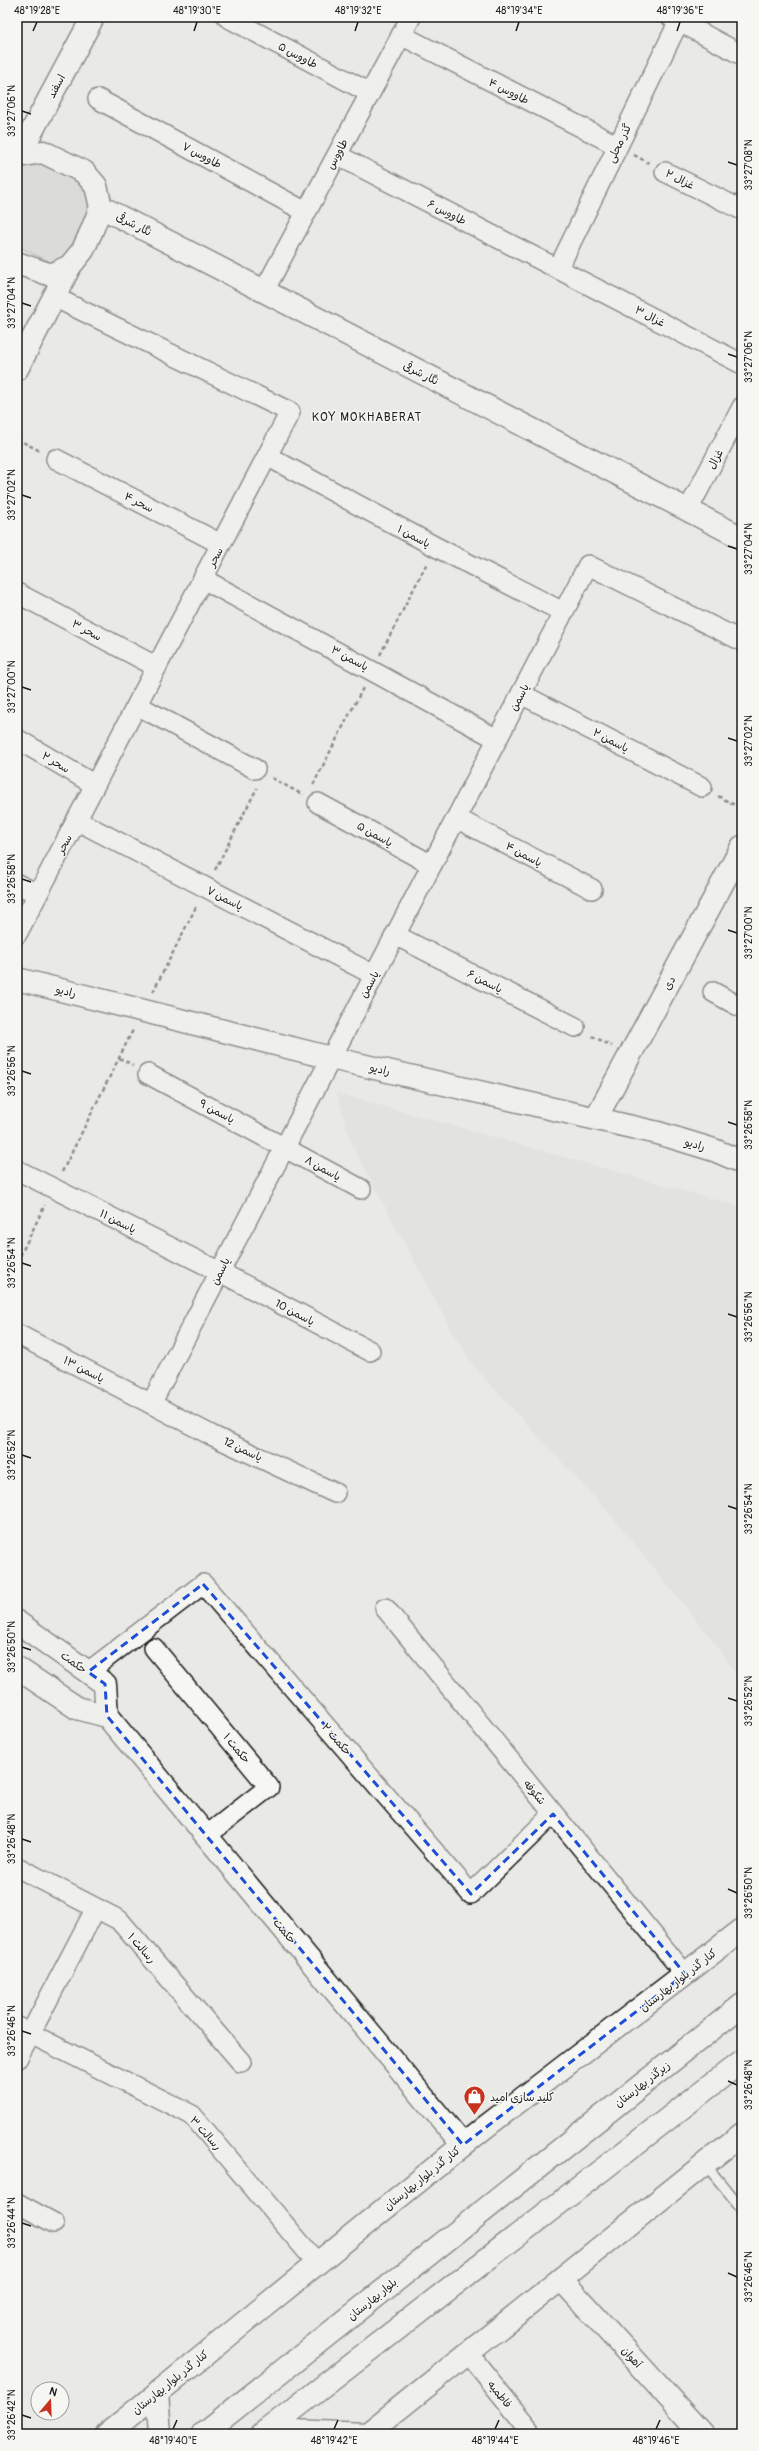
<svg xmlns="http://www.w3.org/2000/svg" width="759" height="2451" viewBox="0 0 759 2451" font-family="Pangolin,'Playpen Sans Arabic',sans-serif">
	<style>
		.built { fill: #dadad6 }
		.green { fill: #cbcbc7; stroke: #747472 }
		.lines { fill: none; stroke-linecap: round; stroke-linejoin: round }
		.service-casing { stroke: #1c1c1c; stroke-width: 12 }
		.minor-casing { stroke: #1c1c1c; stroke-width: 22 }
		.tertiary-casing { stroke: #1c1c1c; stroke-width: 25 }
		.secondary-casing { stroke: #1c1c1c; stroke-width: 25 }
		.primary-casing { stroke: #1c1c1c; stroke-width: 25 }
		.path { stroke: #1c1c1c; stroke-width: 2.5; stroke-dasharray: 4 3; stroke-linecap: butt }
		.service { stroke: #f6f6f2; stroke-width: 9 }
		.minor { stroke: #f6f6f2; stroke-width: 19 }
		.tertiary { stroke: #f6f6f2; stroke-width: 22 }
		.secondary { stroke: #f6f6f2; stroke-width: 22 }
		.primary { stroke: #f6f6f2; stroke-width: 22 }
		.marked { fill: none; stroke: #1d4ed8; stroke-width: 3; stroke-dasharray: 8 5; stroke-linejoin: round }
		.ticks { fill: none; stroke: #1c1c1c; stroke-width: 1.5 }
		.labels { text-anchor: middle; stroke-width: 3; stroke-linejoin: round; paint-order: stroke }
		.street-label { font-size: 11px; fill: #1c1c1c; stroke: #f6f6f2 }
		.poi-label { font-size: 11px; fill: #1c1c1c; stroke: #f6f6f2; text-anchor: start }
		.neighbourhood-label { font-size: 12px; letter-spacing: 1px; fill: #1c1c1c; stroke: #f6f6f2 }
		.neatline { fill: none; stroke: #1c1c1c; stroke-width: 1.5 }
		.ticks-label { font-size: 10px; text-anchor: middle; fill: #1c1c1c }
	</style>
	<rect width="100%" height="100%" fill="#e9e9e5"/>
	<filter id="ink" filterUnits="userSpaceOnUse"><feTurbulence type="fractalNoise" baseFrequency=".025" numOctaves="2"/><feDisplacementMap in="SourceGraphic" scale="8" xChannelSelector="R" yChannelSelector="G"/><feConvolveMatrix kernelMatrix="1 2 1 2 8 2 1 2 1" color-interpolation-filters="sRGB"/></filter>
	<g filter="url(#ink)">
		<!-- built -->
		<path class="built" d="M 337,1093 L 742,1207 L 742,1683 L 710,1637 L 612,1517 L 477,1370 L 453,1334 L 351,1143 Z"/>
		<!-- green -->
		<path class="green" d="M 32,157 L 82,180 L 95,202 L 72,254 L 53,263 L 17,246 L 17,163 Z"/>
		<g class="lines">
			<defs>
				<path id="service" d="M 705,2164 L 742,2209"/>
				<path id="minor" d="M 227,17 L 370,93
					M 671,17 L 742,55
					M 401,35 L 618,146
					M 98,99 L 306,212
					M 337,155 L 742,364
					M 665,172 L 742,210
					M 558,269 L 681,17
					M 264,291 L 411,17
					M 267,456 L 436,547 L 563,612
					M 56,459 L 221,544
					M 688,510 L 742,407
					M 203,579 L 497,739
					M 17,593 L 157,667
					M 521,694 L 702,787
					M 137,705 L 255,769
					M 17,739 L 95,785
					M 318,803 L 432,865
					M 456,818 L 592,889
					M 76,820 L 374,975
					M 17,884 L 38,894
					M 17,934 L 290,412 L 54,297
					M 395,935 L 575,1027
					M 713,992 L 742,1008
					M 148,1074 L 361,1189
					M 17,1170 L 220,1272 L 370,1351
					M 17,1334 L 211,1435 L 335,1493
					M 151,1404 L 588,565 L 742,641
					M 385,1608 L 685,1974
					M 154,1648 L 269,1787 L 206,1836
					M 88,1672 L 203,1584 L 471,1894 L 553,1814
					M 17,1867 L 119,1920 L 241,2062
					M 17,2027 L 192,2115 L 317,2263
					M 17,2059 L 96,1908
					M 17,2203 L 54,2223
					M 468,2353 L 533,2434"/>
				<path id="tertiary" d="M 19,155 L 93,17
					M 17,156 L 43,152 L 84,172 L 96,186 L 101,207 L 92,230 L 83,250 L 70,266 L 51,275 L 17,263
					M 101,207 L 742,538
					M 17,369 L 70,266
					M 17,979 L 331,1058 L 658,1133 L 714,1150 L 742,1162
					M 596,1118 L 742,847
					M 17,1622 L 105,1684 L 107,1716
					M 17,1668 L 77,1708 L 107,1716 L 463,2145
					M 561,2279 L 702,2434"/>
				<path id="secondary" d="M 107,2434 L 484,2128 L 742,1930
					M 367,2434 L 742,2134"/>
				<path id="primary" d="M 157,2393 L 160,2434
					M 267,2430 L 367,2434
					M 203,2434 L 742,2005
					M 262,2434 L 742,2061"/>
			</defs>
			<!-- service casing -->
			<use href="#service" class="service-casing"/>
			<!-- minor casing -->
			<use href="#minor" class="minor-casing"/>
			<!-- tertiary casing -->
			<use href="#tertiary" class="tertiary-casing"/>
			<!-- secondary casing -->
			<use href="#secondary" class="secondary-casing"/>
			<!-- primary casing -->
			<use href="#primary" class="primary-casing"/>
			<!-- path -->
			<path class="path" d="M 634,155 L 649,163
				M 17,439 L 40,451
				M 380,655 L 427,563
				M 272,778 L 303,795
				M 313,785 L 363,688
				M 718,796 L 742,809
				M 215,870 L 257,788
				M 153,992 L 197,905
				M 592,1036 L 612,1046
				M 119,1058 L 133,1065
				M 62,1172 L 133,1030
				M 17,1262 L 45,1205"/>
			<!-- service -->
			<use href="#service" class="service"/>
			<!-- minor -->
			<use href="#minor" class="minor"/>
			<!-- tertiary -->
			<use href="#tertiary" class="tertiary"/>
			<!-- secondary -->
			<use href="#secondary" class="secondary"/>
			<!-- primary -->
			<use href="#primary" class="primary"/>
		</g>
	</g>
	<!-- marked area -->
	<path d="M0 0H759V2451H0ZM 203,1584 L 471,1894 L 553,1814 L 685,1974 L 463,2145 L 107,1716 L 105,1684 L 88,1672 Z" fill="#e9e9e5" fill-opacity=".55" fill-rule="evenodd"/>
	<path class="marked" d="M 203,1584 L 471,1894 L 553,1814 L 685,1974 L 463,2145 L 107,1716 L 105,1684 L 88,1672 Z"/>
	<!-- ticks -->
	<path class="ticks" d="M 33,31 L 37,22M 194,31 L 197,22M 355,31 L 358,22M 516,31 L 519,22M 677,31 L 680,22M 22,111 L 31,114M 728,162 L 737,165M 22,303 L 31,306M 728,354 L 737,357M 22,495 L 31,498M 728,546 L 737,549M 22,687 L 31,690M 728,738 L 737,741M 22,879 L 31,882M 728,930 L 737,933M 22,1071 L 31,1074M 728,1122 L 737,1125M 22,1263 L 31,1266M 728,1314 L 737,1317M 22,1455 L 31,1458M 728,1506 L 737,1509M 22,1647 L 31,1650M 728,1698 L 737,1701M 22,1839 L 31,1842M 728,1889 L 737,1893M 22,2031 L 31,2034M 728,2081 L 737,2085M 22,2223 L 31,2226M 728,2273 L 737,2277M 22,2415 L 31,2418M 173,2429 L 177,2420M 334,2429 L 338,2420M 495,2429 L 499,2420M 656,2429 L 660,2420"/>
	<!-- icons -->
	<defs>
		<symbol id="shop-pin" viewBox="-11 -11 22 30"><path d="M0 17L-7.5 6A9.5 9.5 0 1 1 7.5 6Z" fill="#c8321e" stroke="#f6f6f2"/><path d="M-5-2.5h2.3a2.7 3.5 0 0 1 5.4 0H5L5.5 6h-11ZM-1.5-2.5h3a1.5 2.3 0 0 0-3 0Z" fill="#fff"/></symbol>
	</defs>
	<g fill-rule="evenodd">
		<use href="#shop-pin" x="462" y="2084" width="25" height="34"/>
	</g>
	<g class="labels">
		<!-- street labels -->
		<g class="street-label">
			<text transform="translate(298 55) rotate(28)" y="4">طاووس ۵</text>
			<text transform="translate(56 86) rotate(-62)" y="4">اسفند</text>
			<text transform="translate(509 91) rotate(27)" y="4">طاووس ۴</text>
			<text transform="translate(619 143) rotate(-64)" y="4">گذر محلی</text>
			<text transform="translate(337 154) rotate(-62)" y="4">طاووس</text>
			<text transform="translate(202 155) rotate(28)" y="4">طاووس ۷</text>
			<text transform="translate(680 179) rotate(27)" y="4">غزال ۲</text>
			<text transform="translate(447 212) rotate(27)" y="4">طاووس ۶</text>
			<text transform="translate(134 224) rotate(27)" y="4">نگار شرقی</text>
			<text transform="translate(650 316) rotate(27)" y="4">غزال ۳</text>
			<text transform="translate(421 373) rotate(27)" y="4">نگار شرقی</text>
			<text transform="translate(715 459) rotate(-62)" y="4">غزال</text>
			<text transform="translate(139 502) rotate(27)" y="4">سحر ۴</text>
			<text transform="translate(414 536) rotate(28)" y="4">یاسمن ۱</text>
			<text transform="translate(215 557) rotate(-62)" y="4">سحر</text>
			<text transform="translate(87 630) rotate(28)" y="4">سحر ۳</text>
			<text transform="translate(350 658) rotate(28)" y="4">یاسمن ۳</text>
			<text transform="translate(519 697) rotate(-62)" y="4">یاسمن</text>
			<text transform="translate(611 740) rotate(27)" y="4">یاسمن ۲</text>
			<text transform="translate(56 762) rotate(31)" y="4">سحر ۲</text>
			<text transform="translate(375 834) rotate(29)" y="4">یاسمن ۵</text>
			<text transform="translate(64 844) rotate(-62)" y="4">سحر</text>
			<text transform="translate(524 854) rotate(28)" y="4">یاسمن ۴</text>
			<text transform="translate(225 898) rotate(27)" y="4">یاسمن ۷</text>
			<text transform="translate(485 981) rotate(27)" y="4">یاسمن ۶</text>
			<text transform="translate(669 983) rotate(-62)" y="4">دی</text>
			<text transform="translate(369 984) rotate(-62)" y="4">یاسمن</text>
			<text transform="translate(66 991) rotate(14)" y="4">رادیو</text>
			<text transform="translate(380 1069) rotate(13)" y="4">رادیو</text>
			<text transform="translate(217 1111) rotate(28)" y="4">یاسمن ۹</text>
			<text transform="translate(695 1144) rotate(16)" y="4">رادیو</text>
			<text transform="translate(323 1168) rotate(29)" y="4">یاسمن ۸</text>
			<text transform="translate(118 1221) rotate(27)" y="4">یاسمن ۱۱</text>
			<text transform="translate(220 1271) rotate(-63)" y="4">یاسمن</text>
			<text transform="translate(295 1312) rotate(28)" y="4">یاسمن 10</text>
			<text transform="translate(84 1369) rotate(27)" y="4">یاسمن ۱۳</text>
			<text transform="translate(243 1449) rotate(25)" y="4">یاسمن 12</text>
			<text transform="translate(74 1662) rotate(36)" y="4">حکمت</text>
			<text transform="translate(337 1739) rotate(49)" y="4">حکمت ۲</text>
			<text transform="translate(237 1748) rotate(50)" y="4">حکمت ۱</text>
			<text transform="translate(535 1792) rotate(51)" y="4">شکوفه</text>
			<text transform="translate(285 1931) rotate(50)" y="4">حکمت</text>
			<text transform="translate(142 1948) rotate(49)" y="4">رسالت ۱</text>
			<text transform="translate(678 1980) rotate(-38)" y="4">کنار گذر بلوار بهارستان</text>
			<text transform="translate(642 2084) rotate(-38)" y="4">زیرگذر بهارستان</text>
			<text transform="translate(206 2133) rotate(48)" y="4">رسالت ۳</text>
			<text transform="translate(422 2178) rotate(-39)" y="4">کنار گذر بلوار بهارستان</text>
			<text transform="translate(372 2299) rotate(-39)" y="4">بلوار بهارستان</text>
			<text transform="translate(632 2357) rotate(48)" y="4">آهوان</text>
			<text transform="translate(170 2382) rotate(-39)" y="4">کنار گذر بلوار بهارستان</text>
			<text transform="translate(500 2394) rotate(51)" y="4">فاطمیه</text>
		</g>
		<!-- poi labels -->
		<g class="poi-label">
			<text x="490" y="2101">کلید سازی امید</text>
		</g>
		<!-- neighbourhood labels -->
		<g class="neighbourhood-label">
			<text x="367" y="421">KOY MOKHABERAT</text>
		</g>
	</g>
	<!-- margin -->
	<rect width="759" height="2451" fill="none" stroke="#f6f6f2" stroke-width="44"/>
	<!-- north arrow -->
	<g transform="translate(50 2401) rotate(19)"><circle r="19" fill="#f6f6f2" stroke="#9f9f9c"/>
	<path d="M0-3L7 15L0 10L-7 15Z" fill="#c8321e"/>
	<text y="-6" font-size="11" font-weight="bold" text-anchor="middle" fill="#1c1c1c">N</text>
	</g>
	<rect x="22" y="22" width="715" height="2407" class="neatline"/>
	<g class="ticks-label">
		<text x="37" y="14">48°19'28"E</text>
		<text x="197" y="14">48°19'30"E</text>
		<text x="358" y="14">48°19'32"E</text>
		<text x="519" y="14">48°19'34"E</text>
		<text x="680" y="14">48°19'36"E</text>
		<text transform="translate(11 111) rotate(-90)" y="4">33°27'06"N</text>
		<text transform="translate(748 165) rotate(-90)" y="4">33°27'08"N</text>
		<text transform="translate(11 303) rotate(-90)" y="4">33°27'04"N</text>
		<text transform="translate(748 357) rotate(-90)" y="4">33°27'06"N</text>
		<text transform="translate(11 495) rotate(-90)" y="4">33°27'02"N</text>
		<text transform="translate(748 549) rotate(-90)" y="4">33°27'04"N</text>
		<text transform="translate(11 687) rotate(-90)" y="4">33°27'00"N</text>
		<text transform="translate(748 741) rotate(-90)" y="4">33°27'02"N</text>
		<text transform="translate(11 879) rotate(-90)" y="4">33°26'58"N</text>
		<text transform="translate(748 933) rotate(-90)" y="4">33°27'00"N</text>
		<text transform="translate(11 1071) rotate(-90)" y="4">33°26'56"N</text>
		<text transform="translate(748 1125) rotate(-90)" y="4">33°26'58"N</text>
		<text transform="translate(11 1263) rotate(-90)" y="4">33°26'54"N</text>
		<text transform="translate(748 1317) rotate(-90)" y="4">33°26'56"N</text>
		<text transform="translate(11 1455) rotate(-90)" y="4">33°26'52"N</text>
		<text transform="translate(748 1509) rotate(-90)" y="4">33°26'54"N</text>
		<text transform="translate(11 1647) rotate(-90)" y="4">33°26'50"N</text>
		<text transform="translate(748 1701) rotate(-90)" y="4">33°26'52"N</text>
		<text transform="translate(11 1839) rotate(-90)" y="4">33°26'48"N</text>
		<text transform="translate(748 1893) rotate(-90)" y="4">33°26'50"N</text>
		<text transform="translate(11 2031) rotate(-90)" y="4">33°26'46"N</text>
		<text transform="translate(748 2085) rotate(-90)" y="4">33°26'48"N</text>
		<text transform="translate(11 2223) rotate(-90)" y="4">33°26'44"N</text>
		<text transform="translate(748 2277) rotate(-90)" y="4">33°26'46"N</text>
		<text transform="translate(11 2415) rotate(-90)" y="4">33°26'42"N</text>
		<text x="173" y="2444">48°19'40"E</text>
		<text x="334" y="2444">48°19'42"E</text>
		<text x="495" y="2444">48°19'44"E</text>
		<text x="656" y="2444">48°19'46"E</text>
	</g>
</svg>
